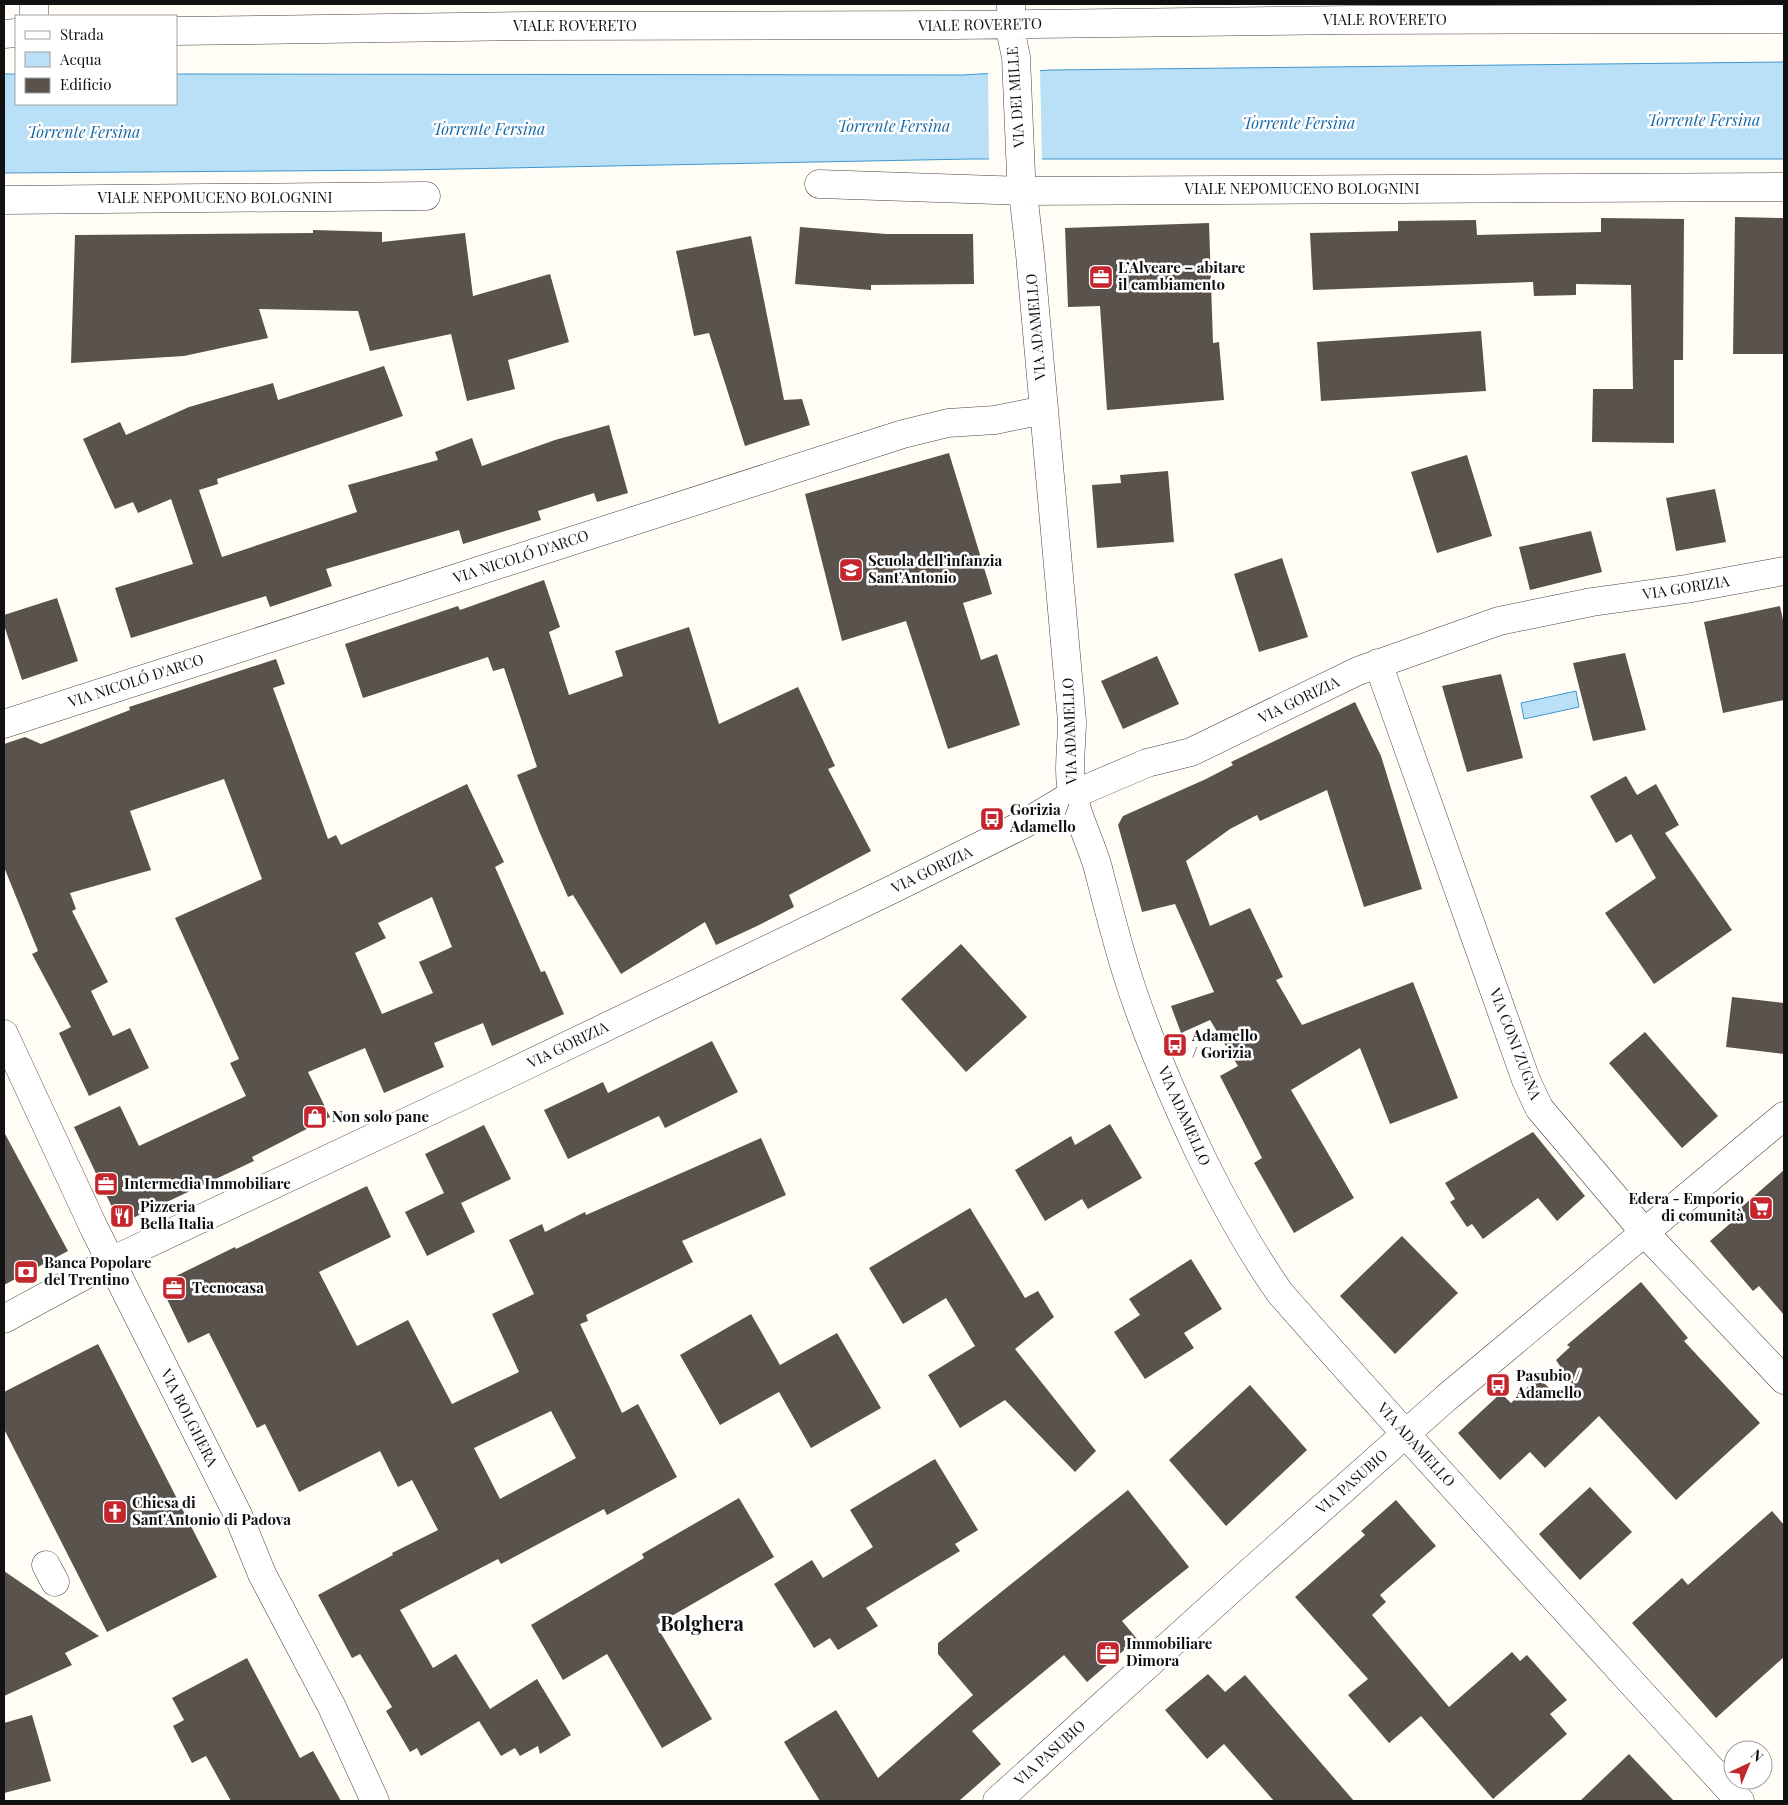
<svg xmlns="http://www.w3.org/2000/svg" width="1788" height="1805" viewBox="0 0 1788 1805" font-family="'Playfair Display',serif">
	<style>
		.water { fill: #b9e0f7; stroke: #3f96cf }
		.pier { fill: #fffdf5 }
		.building { fill: #5a524d; fill-rule: evenodd }
		.lines { fill: none; stroke-linecap: round; stroke-linejoin: round }
		.street-casing { stroke: #444; stroke-width: 29 }
		.street { stroke: #fff; stroke-width: 28 }
		.labels { text-anchor: middle; stroke-width: 5; stroke-linejoin: round; paint-order: stroke }
		.street-label { font-size: 15px; fill: #111; stroke: #fff }
		.poi-label { font-size: 15px; font-weight: bold; fill: #111; stroke: #fff; text-anchor: start }
		.water-label { font-size: 16px; font-style: italic; fill: #1768a6; stroke: #fff }
		.district-label { font-size: 20px; font-weight: bold; fill: #111; stroke: #fff }
	</style>
	<rect width="100%" height="100%" fill="#fffdf5"/>
	<!-- water -->
	<path class="water" d="M 1784,62 L 1784,159 L 970,159 L 405,170 L 4,173 L 4,74 L 16,74 L 16,104 L 176,104 L 176,74 L 962,75 L 1051,70 Z
		M 1576,691 L 1579,707 L 1524,719 L 1521,703 Z"/>
	<!-- pier -->
	<path class="pier" d="M 1040,68 L 1042,162 L 989,162 L 988,71 Z"/>
	<!-- building -->
	<path class="building" d="M 1735,217 L 1784,218 L 1784,354 L 1733,354 Z
		M 1601,218 L 1684,219 L 1683,360 L 1674,360 L 1674,443 L 1592,442 L 1593,389 L 1633,389 L 1631,285 L 1576,284 L 1576,295 L 1534,296 L 1533,282 L 1313,290 L 1310,233 L 1398,231 L 1398,221 L 1476,220 L 1477,235 L 1601,232 Z
		M 1209,223 L 1213,343 L 1219,342 L 1224,400 L 1107,410 L 1100,306 L 1068,307 L 1065,228 Z
		M 800,227 L 886,234 L 973,234 L 974,284 L 871,285 L 871,290 L 795,284 Z
		M 313,230 L 382,232 L 382,242 L 465,233 L 473,296 L 550,274 L 569,342 L 508,360 L 515,389 L 467,401 L 451,334 L 370,351 L 358,311 L 259,309 L 268,338 L 184,356 L 71,363 L 75,235 L 313,233 Z
		M 751,236 L 784,400 L 802,399 L 810,425 L 745,446 L 709,333 L 694,336 L 676,251 Z
		M 1481,331 L 1486,391 L 1321,401 L 1317,342 Z
		M 384,366 L 403,416 L 217,479 L 218,484 L 199,490 L 222,557 L 357,512 L 348,485 L 438,460 L 435,452 L 472,438 L 482,466 L 555,440 L 609,425 L 628,493 L 597,502 L 594,493 L 538,511 L 541,520 L 463,544 L 459,530 L 326,569 L 332,586 L 270,607 L 266,596 L 131,638 L 115,588 L 193,564 L 171,499 L 138,513 L 133,502 L 115,509 L 83,439 L 120,422 L 126,435 L 189,407 L 273,383 L 278,400 Z
		M 949,453 L 992,594 L 963,603 L 981,660 L 997,654 L 1020,725 L 948,749 L 906,621 L 842,641 L 805,494 Z
		M 1467,455 L 1492,536 L 1437,553 L 1411,472 Z
		M 1168,471 L 1174,542 L 1097,548 L 1092,485 L 1121,483 L 1120,475 Z
		M 1715,489 L 1726,542 L 1676,551 L 1666,498 Z
		M 1591,531 L 1602,572 L 1530,590 L 1519,547 Z
		M 1282,558 L 1308,637 L 1259,652 L 1234,574 Z
		M 544,580 L 560,627 L 549,632 L 569,695 L 623,676 L 615,651 L 689,627 L 719,724 L 798,687 L 835,766 L 828,769 L 871,851 L 789,895 L 794,907 L 755,927 L 716,945 L 705,922 L 621,974 L 573,895 L 568,897 L 539,831 L 517,775 L 537,767 L 504,668 L 493,671 L 488,657 L 363,698 L 345,644 L 458,606 L 460,610 Z
		M 57,598 L 78,661 L 22,680 L 4,625 L 4,615 Z
		M 1780,606 L 1784,625 L 1784,700 L 1723,713 L 1704,622 Z
		M 1625,653 L 1646,730 L 1593,741 L 1573,663 Z
		M 1157,656 L 1179,704 L 1123,729 L 1101,681 Z
		M 276,659 L 285,684 L 273,688 L 328,839 L 336,835 L 341,845 L 467,784 L 504,862 L 495,867 L 541,972 L 545,971 L 564,1014 L 492,1046 L 483,1023 L 434,1043 L 444,1067 L 384,1093 L 365,1048 L 308,1072 L 330,1117 L 252,1157 L 254,1161 L 120,1224 L 74,1127 L 120,1106 L 139,1146 L 246,1096 L 230,1063 L 239,1059 L 175,918 L 262,879 L 224,779 L 130,811 L 151,870 L 70,893 L 76,909 L 72,911 L 108,982 L 91,991 L 113,1036 L 130,1028 L 149,1068 L 89,1096 L 59,1033 L 71,1027 L 32,954 L 38,951 L 4,867 L 4,744 L 25,737 L 41,744 L 130,710 L 129,707 ZM 432,897 L 452,947 L 419,962 L 433,993 L 382,1014 L 355,953 L 386,938 L 378,923 Z
		M 1501,674 L 1523,758 L 1467,772 L 1442,686 Z
		M 1355,702 L 1381,756 L 1422,889 L 1364,907 L 1327,790 L 1260,821 L 1257,815 L 1230,829 L 1186,861 L 1210,926 L 1250,908 L 1283,977 L 1276,980 L 1302,1025 L 1413,982 L 1458,1098 L 1390,1124 L 1360,1048 L 1291,1090 L 1354,1198 L 1294,1233 L 1254,1163 L 1262,1158 L 1220,1076 L 1238,1066 L 1210,1020 L 1181,1033 L 1171,1006 L 1214,992 L 1175,904 L 1142,912 L 1118,825 L 1123,816 L 1206,779 L 1233,765 L 1231,762 Z
		M 1626,776 L 1637,795 L 1656,784 L 1679,825 L 1665,833 L 1732,930 L 1654,984 L 1605,913 L 1656,878 L 1631,834 L 1616,843 L 1590,796 Z
		M 961,944 L 1027,1017 L 966,1072 L 901,999 Z
		M 1732,997 L 1784,1003 L 1784,1054 L 1726,1047 Z
		M 1645,1032 L 1718,1116 L 1682,1148 L 1609,1063 Z
		M 712,1041 L 738,1092 L 665,1128 L 659,1116 L 568,1159 L 544,1110 L 603,1082 L 608,1093 Z
		M 1110,1124 L 1142,1178 L 1088,1209 L 1082,1199 L 1045,1221 L 1015,1170 L 1071,1136 L 1075,1145 Z
		M 484,1125 L 511,1179 L 461,1203 L 475,1232 L 427,1256 L 405,1212 L 444,1193 L 425,1154 Z
		M 4,1132 L 68,1251 L 4,1285 Z
		M 1533,1132 L 1585,1196 L 1557,1221 L 1538,1198 L 1483,1239 L 1472,1224 L 1467,1227 L 1450,1202 L 1455,1199 L 1445,1183 Z
		M 761,1138 L 786,1195 L 682,1241 L 693,1262 L 586,1315 L 588,1321 L 580,1324 L 622,1413 L 638,1404 L 677,1477 L 607,1515 L 604,1509 L 501,1564 L 498,1559 L 400,1610 L 433,1668 L 456,1654 L 490,1709 L 537,1679 L 571,1735 L 540,1754 L 538,1746 L 520,1756 L 515,1748 L 501,1756 L 479,1721 L 421,1756 L 417,1748 L 410,1752 L 386,1711 L 392,1707 L 360,1654 L 352,1658 L 318,1595 L 393,1555 L 392,1553 L 438,1530 L 412,1480 L 398,1487 L 380,1451 L 299,1492 L 265,1424 L 257,1428 L 209,1333 L 188,1343 L 166,1297 L 174,1277 L 235,1247 L 236,1249 L 367,1186 L 391,1237 L 319,1272 L 357,1346 L 408,1320 L 452,1404 L 519,1372 L 492,1314 L 534,1294 L 509,1240 L 542,1224 L 545,1232 L 585,1212 L 586,1215 ZM 551,1411 L 576,1458 L 500,1499 L 474,1448 Z
		M 1784,1170 L 1784,1315 L 1759,1286 L 1753,1291 L 1710,1241 L 1740,1215 L 1737,1211 Z
		M 970,1208 L 1025,1298 L 1038,1291 L 1054,1317 L 1015,1349 L 1096,1451 L 1075,1472 L 1005,1400 L 960,1428 L 928,1375 L 975,1346 L 946,1298 L 903,1324 L 869,1268 Z
		M 1402,1236 L 1458,1293 L 1395,1354 L 1340,1296 Z
		M 1191,1259 L 1222,1309 L 1184,1333 L 1194,1348 L 1145,1379 L 1114,1332 L 1140,1315 L 1129,1299 Z
		M 1641,1282 L 1688,1338 L 1684,1341 L 1760,1423 L 1676,1500 L 1599,1416 L 1545,1468 L 1530,1452 L 1500,1480 L 1458,1433 L 1501,1393 L 1511,1403 L 1538,1377 L 1557,1396 L 1572,1384 L 1556,1360 L 1570,1347 L 1567,1345 Z
		M 751,1314 L 780,1365 L 837,1333 L 881,1408 L 811,1448 L 779,1392 L 720,1425 L 680,1355 Z
		M 98,1344 L 217,1577 L 107,1632 L 4,1429 L 4,1392 Z
		M 1250,1385 L 1307,1450 L 1226,1526 L 1169,1460 Z
		M 935,1459 L 978,1530 L 955,1544 L 960,1551 L 866,1608 L 878,1626 L 838,1650 L 830,1638 L 814,1648 L 774,1584 L 812,1560 L 823,1578 L 873,1547 L 850,1510 Z
		M 1590,1487 L 1632,1532 L 1580,1580 L 1539,1534 Z
		M 1128,1490 L 1189,1567 L 1122,1621 L 1137,1639 L 1087,1682 L 1064,1655 L 972,1731 L 1001,1764 L 959,1801 L 820,1801 L 784,1742 L 836,1710 L 878,1778 L 973,1695 L 938,1654 L 938,1643 Z
		M 739,1498 L 774,1557 L 656,1625 L 712,1719 L 662,1748 L 607,1654 L 563,1680 L 531,1625 L 644,1558 L 642,1554 Z
		M 1396,1500 L 1436,1546 L 1380,1595 L 1386,1602 L 1372,1615 L 1449,1707 L 1512,1652 L 1520,1661 L 1527,1655 L 1567,1700 L 1550,1714 L 1567,1734 L 1493,1799 L 1421,1716 L 1389,1743 L 1348,1695 L 1368,1679 L 1295,1597 L 1365,1535 L 1361,1531 Z
		M 1772,1511 L 1784,1525 L 1784,1657 L 1716,1718 L 1632,1623 L 1682,1578 L 1688,1585 Z
		M 4,1571 L 99,1636 L 65,1653 L 72,1665 L 4,1696 Z
		M 247,1658 L 300,1758 L 313,1751 L 341,1801 L 231,1801 L 206,1756 L 192,1763 L 173,1726 L 184,1720 L 172,1698 Z
		M 1208,1674 L 1225,1692 L 1245,1675 L 1354,1801 L 1274,1801 L 1224,1744 L 1207,1759 L 1165,1710 Z
		M 32,1715 L 51,1781 L 4,1793 L 4,1723 Z
		M 1629,1754 L 1674,1801 L 1580,1801 Z"/>
	<g class="lines">
		<defs>
			<path id="street" d="M 34,4 L 34,16
				M 1011,4 L 1012,38 L 1016,57 L 1021,175 L 1030,254 L 1072,721 C 1072,745 1067,773 1073,796 C 1079,821 1091,843 1098,868 C 1107,903 1116,939 1127,974 C 1146,1035 1172,1094 1199,1152 C 1223,1201 1249,1249 1280,1293 C 1431,1465 1586,1632 1740,1801
				M 176,31 L 533,26 L 957,25 L 1350,20 L 1784,19
				M 4,34 L 16,33
				M 819,184 L 1023,191 L 1784,187
				M 4,200 L 426,196
				M 1378,663 L 1526,1080 L 1539,1108 L 1645,1233 L 1784,1380
				M 4,724 L 903,434 L 948,423 L 995,420 L 1044,410
				M 4,1034 L 94,1228 L 238,1515 L 262,1574 L 332,1707 L 375,1801
				M 4,1319 L 111,1261 L 502,1077 L 891,890 L 1024,824 L 1072,795 L 1147,763 L 1191,752 L 1358,671 L 1499,621 L 1592,602 L 1686,589 L 1784,571
				M 46,1565 L 55,1582
				M 997,1801 L 1249,1573 L 1446,1398 L 1784,1116"/>
		</defs>
		<!-- street casing -->
		<use href="#street" class="street-casing"/>
		<!-- street -->
		<use href="#street" class="street"/>
	</g>
	<!-- icons -->
	<defs>
		<symbol id="office-square" viewBox="-11 -11 22 22"><rect x="-9" y="-9" width="18" height="18" rx="4" fill="#c4262e" stroke="#fff"/><path d="M-6-3h4V-5.5h4V-3h4V5H-6ZM-1-4.5V-3h2v-1.5ZM-6 0V1H6V0Z" fill="#fff"/></symbol>
		<symbol id="school-square" viewBox="-11 -11 22 22"><rect x="-9" y="-9" width="18" height="18" rx="4" fill="#c4262e" stroke="#fff"/><path d="M0-5L7-2L0 1L-7-2ZM-4 1L0 2.5L4 1V4Q0 6-4 4Z" fill="#fff"/></symbol>
		<symbol id="bus-square" viewBox="-11 -11 22 22"><rect x="-9" y="-9" width="18" height="18" rx="4" fill="#c4262e" stroke="#fff"/><path d="M-5-6H5V4H4V6H2V4H-2V6H-4V4H-5ZM-3.5-4V0h7V-4ZM-3.5 1.2v1.5H-2V1.2ZM2 1.2v1.5H3.5V1.2Z" fill="#fff"/></symbol>
		<symbol id="shop-square" viewBox="-11 -11 22 22"><rect x="-9" y="-9" width="18" height="18" rx="4" fill="#c4262e" stroke="#fff"/><path d="M-5-2.5h2.3a2.7 3.5 0 0 1 5.4 0H5L5.5 6h-11ZM-1.5-2.5h3a1.5 2.3 0 0 0-3 0Z" fill="#fff"/></symbol>
		<symbol id="supermarket-square" viewBox="-11 -11 22 22"><rect x="-9" y="-9" width="18" height="18" rx="4" fill="#c4262e" stroke="#fff"/><path d="M-6-5.5h2.5l.6 2H6L4.5 2H-2.5L-4.4-4H-6ZM-1.5 3.2a1.3 1.3 0 1 0 .1 0ZM3 3.2a1.3 1.3 0 1 0 .1 0Z" fill="#fff"/></symbol>
		<symbol id="restaurant-square" viewBox="-11 -11 22 22"><rect x="-9" y="-9" width="18" height="18" rx="4" fill="#c4262e" stroke="#fff"/><path d="M-5-6h1v4h1v-4h1v4h1v-4h1v5L-1.5 .5V6h-2V.5L-5-1ZM5-6V6H3V1.5H1.5Q1.5-4 5-6Z" fill="#fff"/></symbol>
		<symbol id="bank-square" viewBox="-11 -11 22 22"><rect x="-9" y="-9" width="18" height="18" rx="4" fill="#c4262e" stroke="#fff"/><path d="M-6-4H6V4H-6ZM0-2.3a2.3 2.3 0 1 0 0 4.6a2.3 2.3 0 1 0 0-4.6Z" fill="#fff"/></symbol>
		<symbol id="church-square" viewBox="-11 -11 22 22"><rect x="-9" y="-9" width="18" height="18" rx="4" fill="#c4262e" stroke="#fff"/><path d="M-1.2-6h2.4v3.5h3.3v2.4h-3.3V6h-2.4V-.1h-3.3v-2.4h3.3Z" fill="#fff"/></symbol>
	</defs>
	<g fill-rule="evenodd">
		<use href="#office-square" x="1087" y="263" width="28" height="28"/>
		<use href="#school-square" x="837" y="556" width="28" height="28"/>
		<use href="#bus-square" x="978" y="805" width="28" height="28"/>
		<use href="#bus-square" x="1161" y="1031" width="28" height="28"/>
		<use href="#shop-square" x="301" y="1103" width="28" height="28"/>
		<use href="#office-square" x="92" y="1170" width="28" height="28"/>
		<use href="#supermarket-square" x="1747" y="1194" width="28" height="28"/>
		<use href="#restaurant-square" x="108" y="1202" width="28" height="28"/>
		<use href="#bank-square" x="12" y="1258" width="28" height="28"/>
		<use href="#office-square" x="160" y="1274" width="28" height="28"/>
		<use href="#bus-square" x="1484" y="1371" width="28" height="28"/>
		<use href="#church-square" x="101" y="1498" width="28" height="28"/>
		<use href="#office-square" x="1094" y="1639" width="28" height="28"/>
	</g>
	<g class="labels">
		<!-- street labels -->
		<g class="street-label">
			<text x="1385" y="25">VIALE ROVERETO</text>
			<text transform="translate(980 25) rotate(-1)" y="5">VIALE ROVERETO</text>
			<text x="575" y="31">VIALE ROVERETO</text>
			<text transform="translate(1016 97) rotate(-94)" y="5">VIA DEI MILLE</text>
			<text x="1302" y="194">VIALE NEPOMUCENO BOLOGNINI</text>
			<text x="215" y="203">VIALE NEPOMUCENO BOLOGNINI</text>
			<text transform="translate(1036 327) rotate(-95)" y="5">VIA ADAMELLO</text>
			<text transform="translate(521 557) rotate(-18)" y="5">VIA NICOLÓ D'ARCO</text>
			<text transform="translate(1686 588) rotate(-9)" y="5">VIA GORIZIA</text>
			<text transform="translate(136 681) rotate(-18)" y="5">VIA NICOLÓ D'ARCO</text>
			<text transform="translate(1299 700) rotate(-26)" y="5">VIA GORIZIA</text>
			<text transform="translate(1070 731) rotate(-92)" y="5">VIA ADAMELLO</text>
			<text transform="translate(932 870) rotate(-26)" y="5">VIA GORIZIA</text>
			<text transform="translate(1515 1044) rotate(69)" y="5">VIA CONI ZUGNA</text>
			<text transform="translate(568 1045) rotate(-26)" y="5">VIA GORIZIA</text>
			<text transform="translate(1184 1116) rotate(66)" y="5">VIA ADAMELLO</text>
			<text transform="translate(189 1418) rotate(63)" y="5">VIA BOLGHERA</text>
			<text transform="translate(1416 1445) rotate(48)" y="5">VIA ADAMELLO</text>
			<text transform="translate(1352 1482) rotate(-41)" y="5">VIA PASUBIO</text>
			<text transform="translate(1050 1753) rotate(-42)" y="5">VIA PASUBIO</text>
		</g>
		<!-- poi labels -->
		<g class="poi-label">
			<text x="1118" y="273">L’Alveare – abitare<tspan x="1118" dy="17">il cambiamento</tspan></text>
			<text x="868" y="566">Scuola dell'infanzia<tspan x="868" dy="17">Sant'Antonio</tspan></text>
			<text x="1010" y="815">Gorizia /<tspan x="1010" dy="17">Adamello</tspan></text>
			<text x="1192" y="1041">Adamello<tspan x="1192" dy="17">/ Gorizia</tspan></text>
			<text x="332" y="1122">Non solo pane</text>
			<text x="124" y="1189">Intermedia Immobiliare</text>
			<text x="1744" y="1204" text-anchor="end">Edera - Emporio<tspan x="1744" dy="17">di comunità</tspan></text>
			<text x="140" y="1212">Pizzeria<tspan x="140" dy="17">Bella Italia</tspan></text>
			<text x="44" y="1268">Banca Popolare<tspan x="44" dy="17">del Trentino</tspan></text>
			<text x="192" y="1293">Tecnocasa</text>
			<text x="1516" y="1381">Pasubio /<tspan x="1516" dy="17">Adamello</tspan></text>
			<text x="132" y="1508">Chiesa di<tspan x="132" dy="17">Sant'Antonio di Padova</tspan></text>
			<text x="1126" y="1649">Immobiliare<tspan x="1126" dy="17">Dimora</tspan></text>
		</g>
		<!-- water labels -->
		<g class="water-label">
			<text x="1704" y="126">Torrente Fersina</text>
			<text x="1299" y="129">Torrente Fersina</text>
			<text x="894" y="132">Torrente Fersina</text>
			<text x="489" y="135">Torrente Fersina</text>
			<text x="84" y="138">Torrente Fersina</text>
		</g>
		<!-- district labels -->
		<g class="district-label">
			<text x="702" y="1631">Bolghera</text>
		</g>
	</g>
	<!-- border -->
	<rect width="1788" height="1805" fill="none" stroke="#111111" stroke-width="10"/>
	<!-- legend -->
	<rect x="15" y="15" width="162" height="90" fill="#ffffff" stroke="#a0a0a0"/>
	<rect x="25" y="31" width="25" height="8" fill="#ffffff" stroke="#a0a0a0"/>
	<text x="60" y="40" font-size="15" fill="#111111">Strada</text>
	<rect x="25" y="52" width="25" height="15" fill="#b9e0f7" stroke="#a0a0a0"/>
	<text x="60" y="65" font-size="15" fill="#111111">Acqua</text>
	<rect x="25" y="78" width="25" height="15" fill="#5a524d" stroke="#a0a0a0"/>
	<text x="60" y="90" font-size="15" fill="#111111">Edificio</text>
	<!-- north arrow -->
	<g transform="translate(1748 1765) rotate(44)"><circle r="24" fill="#ffffff" stroke="#a0a0a0"/>
	<path d="M0-4L9 19L0 12L-9 19Z" fill="#c4262e"/>
	<text y="-8" font-size="14" font-weight="bold" text-anchor="middle" fill="#111111">N</text>
	</g>
</svg>
